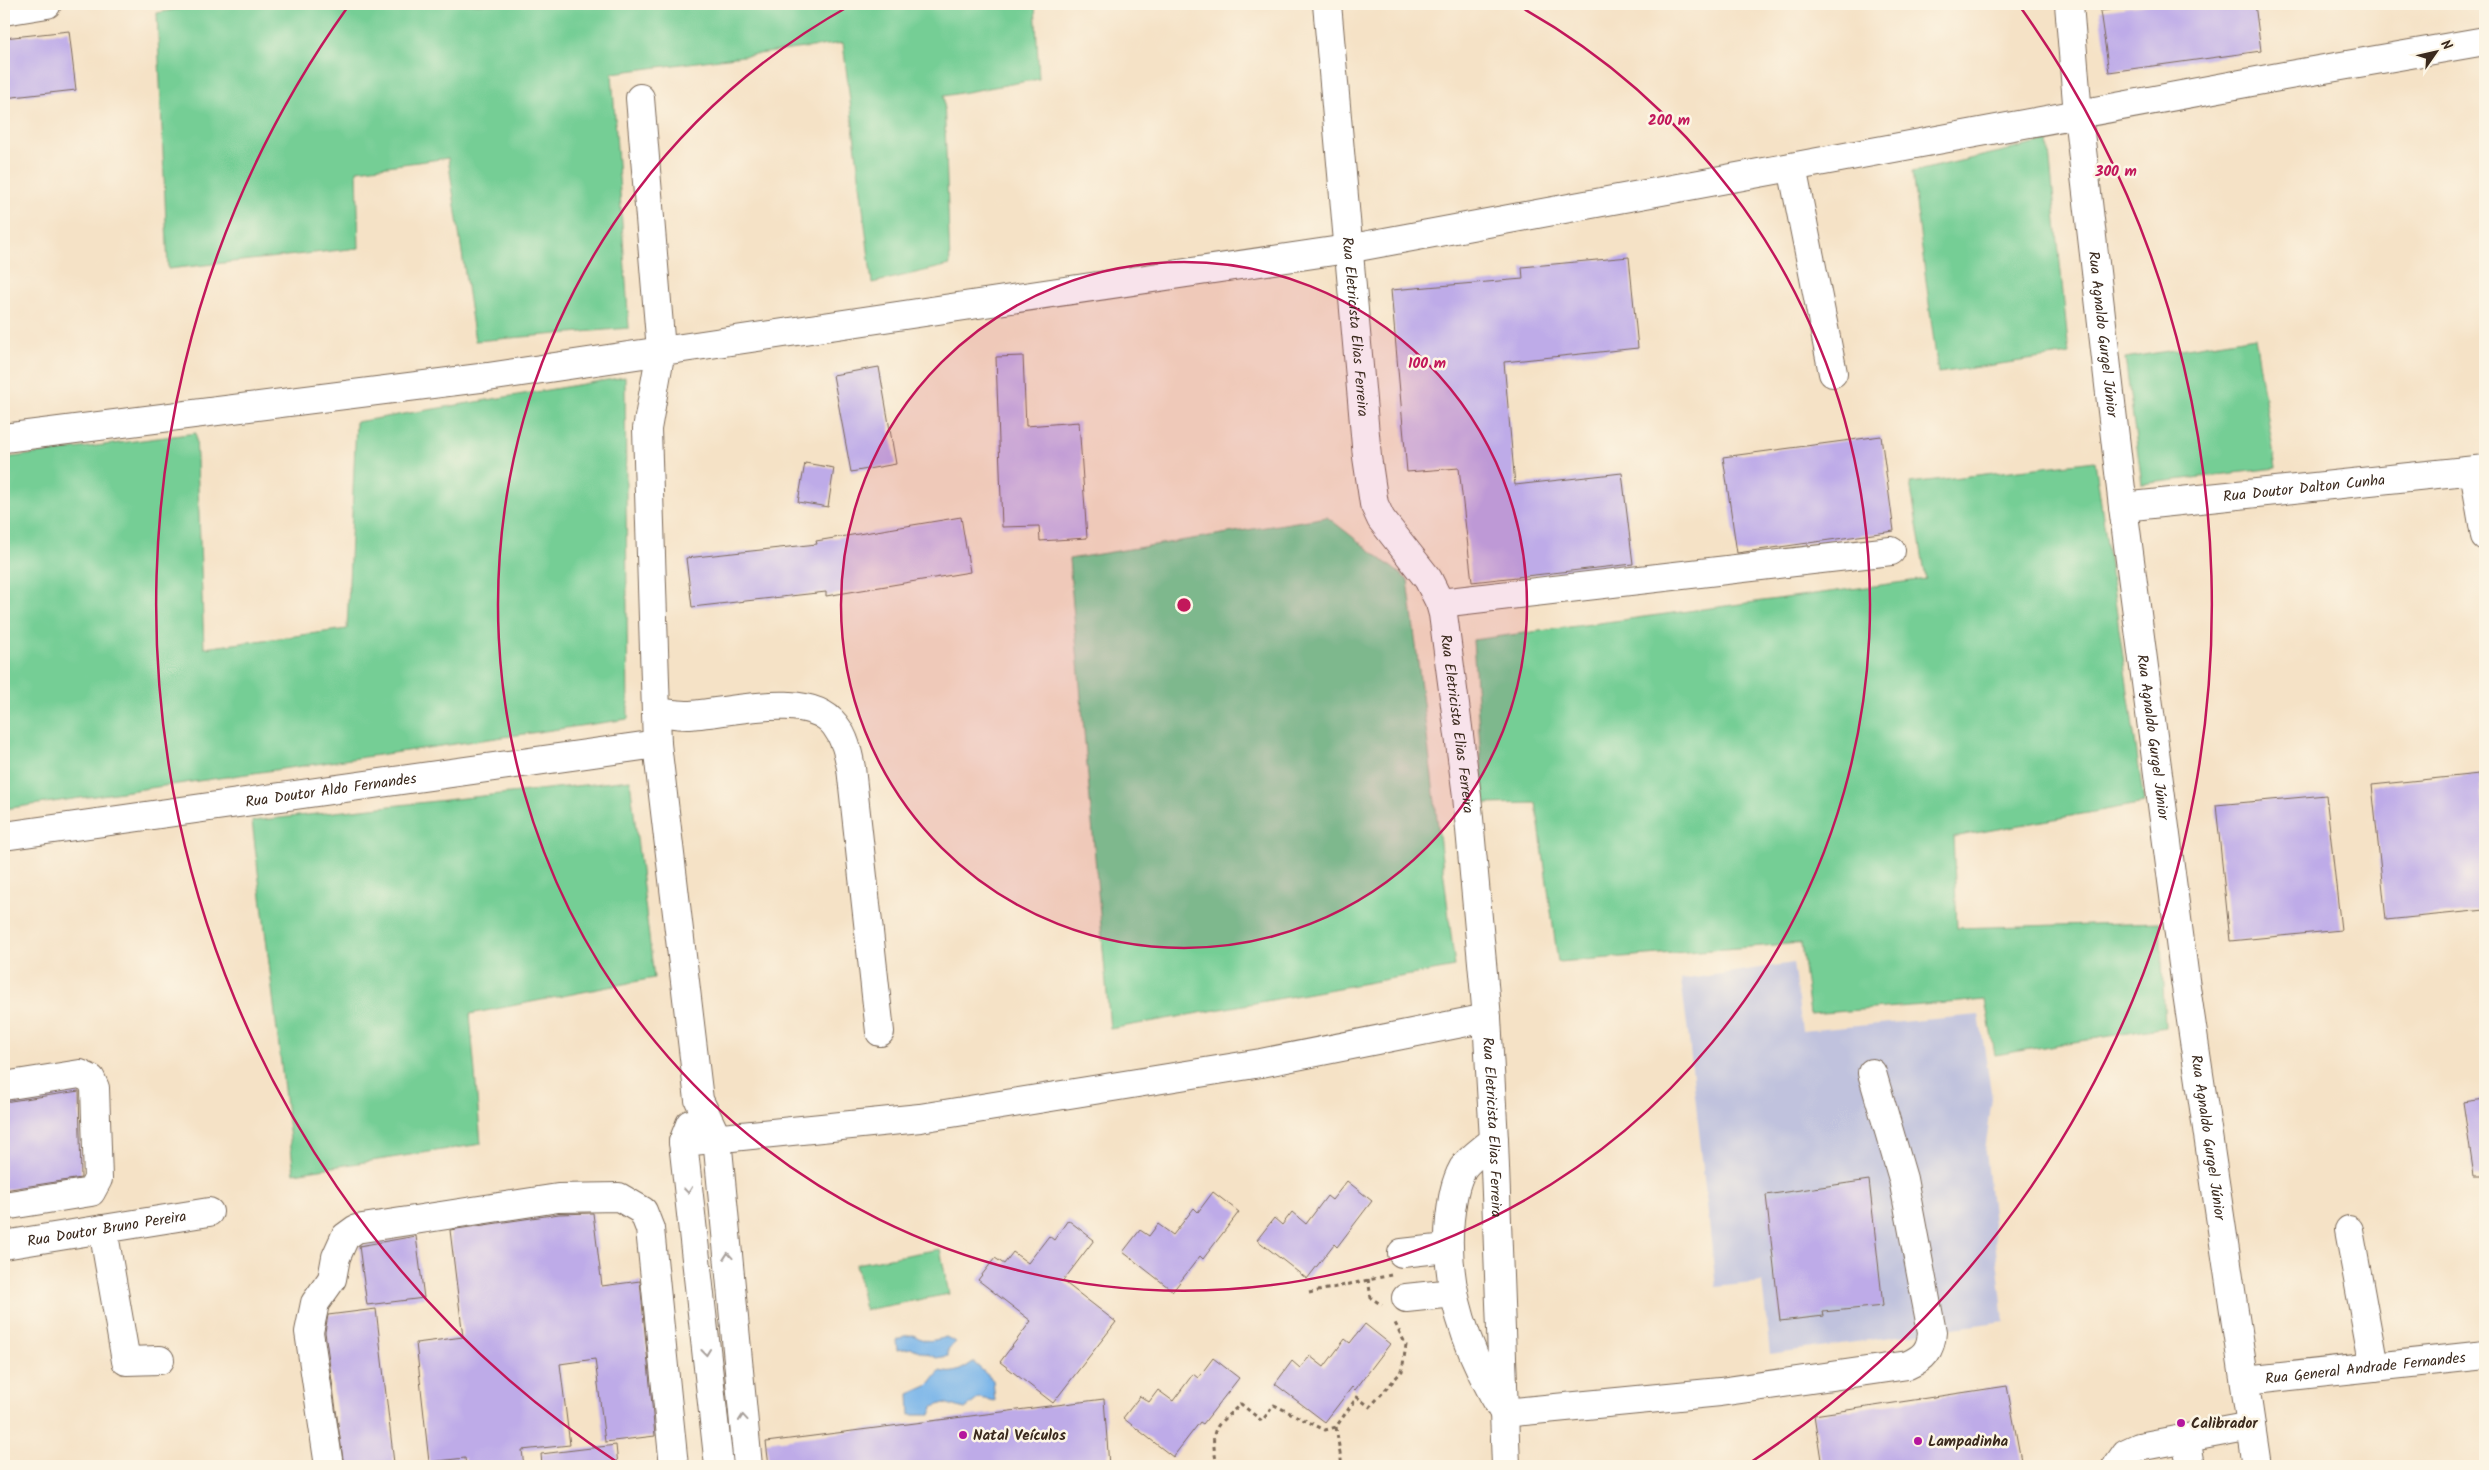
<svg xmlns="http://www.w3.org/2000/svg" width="2489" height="1470" viewBox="0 0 2489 1470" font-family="Kalam,sans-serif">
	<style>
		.industrial { fill: #c0c2dd }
		.green { fill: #74ce95; stroke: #587c5a }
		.water { fill: #77b4e9; stroke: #596f84 }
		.building { fill: #beabe8 }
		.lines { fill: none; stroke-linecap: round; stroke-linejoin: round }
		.minor-casing { stroke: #7c6a59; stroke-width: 30 }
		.path { stroke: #7c6a59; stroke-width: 3; stroke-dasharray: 4 4; stroke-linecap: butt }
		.minor { stroke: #fff; stroke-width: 28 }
		.oneway { stroke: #a79f9a }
		.ring { fill: none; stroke: #c2185b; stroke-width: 2.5 }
		.poi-dot { fill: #b5179e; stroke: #fcf5e5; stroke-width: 2 }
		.labels { text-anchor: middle; stroke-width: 5; stroke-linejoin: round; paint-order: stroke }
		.street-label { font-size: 15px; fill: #3b2a1e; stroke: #fcf5e5 }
		.poi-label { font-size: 15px; font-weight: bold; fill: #3b2a1e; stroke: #fcf5e5; text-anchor: start }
		.centre { fill: #c2185b; stroke: #fcf5e5; stroke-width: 2.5 }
		.ring-label { font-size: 15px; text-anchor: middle; font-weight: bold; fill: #c2185b; stroke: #fcf5e5; stroke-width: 5; stroke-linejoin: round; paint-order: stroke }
	</style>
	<rect width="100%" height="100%" fill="#fcf5e5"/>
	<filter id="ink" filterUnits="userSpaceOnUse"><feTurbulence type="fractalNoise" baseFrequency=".02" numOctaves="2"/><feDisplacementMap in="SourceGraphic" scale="10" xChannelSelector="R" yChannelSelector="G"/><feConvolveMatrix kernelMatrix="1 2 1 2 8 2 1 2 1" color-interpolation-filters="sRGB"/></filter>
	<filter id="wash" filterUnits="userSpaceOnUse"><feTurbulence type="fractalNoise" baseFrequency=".0096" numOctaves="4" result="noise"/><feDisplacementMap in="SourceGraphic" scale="20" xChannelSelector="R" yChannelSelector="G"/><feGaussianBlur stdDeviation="1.12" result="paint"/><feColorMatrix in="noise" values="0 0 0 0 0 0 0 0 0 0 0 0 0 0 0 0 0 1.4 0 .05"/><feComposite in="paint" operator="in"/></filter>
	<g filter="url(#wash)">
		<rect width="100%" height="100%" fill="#f5e2c6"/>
		<!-- industrial -->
		<path class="industrial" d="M 1793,963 L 1802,1031 L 1979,1015 L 1992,1098 L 1985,1152 L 2004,1321 L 1770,1354 L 1762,1282 L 1716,1287 L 1689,1040 L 1681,980 Z"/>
		<!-- green -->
		<path class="green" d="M 203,4 L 1035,4 L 1039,79 L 944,96 L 950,265 L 872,283 L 843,43 L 612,73 L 629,328 L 475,341 L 448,158 L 357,170 L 359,248 L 168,269 L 157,13 Z
			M 2048,141 L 2069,354 L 1938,373 L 1912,172 Z
			M 2255,337 L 2276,468 L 2142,484 L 2125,358 Z
			M 625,377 L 628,719 L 4,809 L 4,458 L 196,433 L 204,648 L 347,629 L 356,422 Z
			M 2095,461 L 2144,803 L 1953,837 L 1957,928 L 2160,922 L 2165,1027 L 1995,1055 L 1985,1000 L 1810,1014 L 1801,943 L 1558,962 L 1536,803 L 1484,804 L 1473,640 L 1926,579 L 1910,483 Z
			M 1327,517 L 1408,580 L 1455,967 L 1110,1029 L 1069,559 Z
			M 630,780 L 654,978 L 470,1014 L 481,1144 L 294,1173 L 252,821 Z
			M 940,1249 L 949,1294 L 865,1310 L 856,1264 Z"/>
		<!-- water -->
		<path class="water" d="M 914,1335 C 925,1343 933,1341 946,1337 L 956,1342 L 948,1349 L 948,1356 L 937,1358 L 912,1348 L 897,1350 L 896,1340 L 904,1336 Z
			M 973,1362 L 993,1380 L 995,1401 L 979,1398 L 965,1409 L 944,1403 L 933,1407 L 930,1415 L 910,1415 L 909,1394 L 929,1385 L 940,1371 C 953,1375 962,1370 973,1362 Z"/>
		<g id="blocks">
			<!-- building -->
			<path class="building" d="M 2153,4 L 2255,4 L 2261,51 L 2109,72 L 2100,11 Z
				M 69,31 L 76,90 L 4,98 L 4,38 Z
				M 1629,257 L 1638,348 L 1504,362 L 1515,485 L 1622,473 L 1633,564 L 1472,582 L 1459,468 L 1407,472 L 1391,290 L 1523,279 L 1522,267 Z
				M 1023,356 L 1026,426 L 1079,422 L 1087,538 L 1040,541 L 1039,526 L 1002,527 L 996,357 Z
				M 879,367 L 896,464 L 851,472 L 833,375 Z
				M 1881,436 L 1894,531 L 1737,553 L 1723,457 Z
				M 805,463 L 834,468 L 828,507 L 798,502 Z
				M 961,517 L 970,572 L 826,596 L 826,592 L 692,607 L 686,558 L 817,544 L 816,541 Z
				M 2479,774 L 2485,832 L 2485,910 L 2386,920 L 2372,785 Z
				M 2326,795 L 2341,930 L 2230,941 L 2216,805 Z
				M 79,1091 L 81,1178 L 4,1190 L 4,1102 Z
				M 2485,1099 L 2485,1176 L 2474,1176 L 2463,1102 Z
				M 1869,1180 L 1883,1306 L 1823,1312 L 1824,1316 L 1780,1321 L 1766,1195 Z
				M 1347,1181 L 1372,1201 L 1337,1247 L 1334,1244 L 1307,1279 L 1257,1240 L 1274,1218 L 1282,1225 L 1292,1212 L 1306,1224 L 1327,1196 L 1332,1200 Z
				M 1213,1192 L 1239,1212 L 1203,1259 L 1200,1256 L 1173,1291 L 1123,1252 L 1140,1230 L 1149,1236 L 1158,1224 L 1173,1235 L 1194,1208 L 1198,1212 Z
				M 593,1213 L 602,1286 L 640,1281 L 655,1436 L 605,1442 L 595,1359 L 560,1364 L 570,1445 L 522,1450 L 524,1466 L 466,1466 L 465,1458 L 429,1462 L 416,1343 L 463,1337 L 450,1230 L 559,1214 Z
				M 1068,1220 L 1094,1240 L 1063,1281 L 1116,1322 L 1053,1403 L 1000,1362 L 1031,1321 L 978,1280 L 995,1258 L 1004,1264 L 1013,1252 L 1028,1263 L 1049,1236 L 1054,1240 Z
				M 416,1236 L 424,1298 L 367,1305 L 359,1246 Z
				M 376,1309 L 394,1463 L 344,1466 L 325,1332 L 328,1315 Z
				M 1365,1324 L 1390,1344 L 1355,1390 L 1352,1387 L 1325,1422 L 1275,1384 L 1292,1361 L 1300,1368 L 1310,1356 L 1324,1367 L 1345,1339 L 1350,1343 Z
				M 1213,1358 L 1239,1378 L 1203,1424 L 1200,1422 L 1173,1457 L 1123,1418 L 1140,1396 L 1149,1402 L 1158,1390 L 1173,1401 L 1193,1374 L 1198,1378 Z
				M 2007,1386 L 2022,1466 L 1822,1466 L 1814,1415 Z
				M 1104,1399 L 1109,1466 L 769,1466 L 766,1442 Z
				M 616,1445 L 618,1466 L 542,1466 L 541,1454 Z"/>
		</g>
	</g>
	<g filter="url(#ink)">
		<use href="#blocks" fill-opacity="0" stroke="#7c6a59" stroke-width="1"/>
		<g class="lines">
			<defs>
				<g id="minor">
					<path id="s1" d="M 1327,4 L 1367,457 L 1374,504 L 1381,519 L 1428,579 L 1440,603 L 1443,614 L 1467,796 L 1487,1018 L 1494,1140 L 1506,1466"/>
					<path id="s2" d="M 2069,4 L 2078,115 L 2123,507 L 2185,980 L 2257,1466"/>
					<path d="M 4,11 L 47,4"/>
					<path d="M 640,98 L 661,350 L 647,429 L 657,744 L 699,1100 L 717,1138 L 748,1466"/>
					<path d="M 1792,167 L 1833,373"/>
					<path d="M 4,438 L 488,377 L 1347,249 L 2284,76 L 2485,41"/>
					<path d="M 2474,471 L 2485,536"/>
					<path id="s3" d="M 2123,507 L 2485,469"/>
					<path d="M 1440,603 L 1891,551"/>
					<path d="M 656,712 C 666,713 677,715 687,715 C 725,714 808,689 835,725 C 845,738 848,752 851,768 L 880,1032"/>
					<path id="s4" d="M 4,836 L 657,744"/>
					<path d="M 4,1086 L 80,1074 L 91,1079 L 95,1088 L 98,1179 L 91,1192 L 4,1206"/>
					<path d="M 690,1124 L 683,1142 L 719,1466"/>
					<path d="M 1494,1140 C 1485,1148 1470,1158 1463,1168 C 1454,1184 1452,1202 1450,1219 C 1443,1289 1468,1354 1504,1413 L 1720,1392 L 1908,1365 C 1924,1358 1931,1350 1932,1332 L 1903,1179 L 1872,1073"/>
					<path d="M 683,1142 L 920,1118 L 1261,1063 L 1487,1018"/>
					<path d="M 103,1229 L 126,1361 L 160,1360"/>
					<path d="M 2349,1230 L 2374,1367"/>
					<path id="s5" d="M 4,1245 L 209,1212"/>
					<path d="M 1402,1253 L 1447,1248"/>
					<path d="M 1406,1298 L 1454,1293"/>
					<path id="s6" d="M 2245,1381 L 2485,1355"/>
					<path d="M 2186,1438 L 2191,1466"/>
					<path d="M 329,1466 L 309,1332 L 315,1303 L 332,1279 L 336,1257 L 345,1237 L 356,1229 L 558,1198 L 619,1197 L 643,1211 L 650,1229 L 674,1466"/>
					<path d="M 2117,1466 L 2126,1453 L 2139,1447 L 2251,1426"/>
				</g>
			</defs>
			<!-- minor casing -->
			<use href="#minor" class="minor-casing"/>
			<!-- path -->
			<path class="path" d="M 1368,1279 L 1371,1298 L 1382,1305
				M 1309,1293 L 1391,1275
				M 1336,1427 L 1342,1466
				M 1217,1466 C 1210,1428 1212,1429 1241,1404 L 1262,1421 L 1274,1405 L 1325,1430 L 1336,1427 L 1357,1397 L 1370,1407 L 1402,1371 L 1406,1345 L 1394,1321"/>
			<!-- minor -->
			<use href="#minor" class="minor"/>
		</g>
		<!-- one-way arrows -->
		<defs><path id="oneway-chevron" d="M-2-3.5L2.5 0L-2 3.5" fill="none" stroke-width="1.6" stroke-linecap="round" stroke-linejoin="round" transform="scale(1.25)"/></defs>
		<g class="oneway">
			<use href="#oneway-chevron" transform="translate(688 1190) rotate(84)"/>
			<use href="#oneway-chevron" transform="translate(728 1256) rotate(-95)"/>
			<use href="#oneway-chevron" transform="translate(706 1352) rotate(84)"/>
			<use href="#oneway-chevron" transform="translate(743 1418) rotate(-95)"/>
		</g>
	</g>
	<!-- distance rings -->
	<circle cx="1184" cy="605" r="343" fill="#c2185b" fill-opacity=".12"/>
	<g class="ring">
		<circle cx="1184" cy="605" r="343"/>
		<path d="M1517 5A686 686 0 1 1 851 5"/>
		<path d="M617 1462A1028 1028 0 0 1 347 8M2021 8A1028 1028 0 0 1 1751 1462"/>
	</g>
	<!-- markers -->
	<g class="poi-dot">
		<circle cx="2181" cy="1423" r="5"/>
		<circle cx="963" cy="1435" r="5"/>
		<circle cx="1918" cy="1441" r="5"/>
	</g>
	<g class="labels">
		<!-- street labels -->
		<g class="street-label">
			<text dy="5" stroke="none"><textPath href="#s1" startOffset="324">Rua Eletricista Elias Ferreira</textPath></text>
			<text dy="5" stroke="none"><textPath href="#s2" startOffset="332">Rua Agnaldo Gurgel Júnior</textPath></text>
			<text dy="5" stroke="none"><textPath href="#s3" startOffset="182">Rua Doutor Dalton Cunha</textPath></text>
			<text dy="5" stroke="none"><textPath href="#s1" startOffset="744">Rua Eletricista Elias Ferreira</textPath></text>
			<text dy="5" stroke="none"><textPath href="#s2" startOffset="738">Rua Agnaldo Gurgel Júnior</textPath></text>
			<text dy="5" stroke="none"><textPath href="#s4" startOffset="330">Rua Doutor Aldo Fernandes</textPath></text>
			<text dy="5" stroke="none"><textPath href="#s1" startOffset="1149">Rua Eletricista Elias Ferreira</textPath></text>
			<text dy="5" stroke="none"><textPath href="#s2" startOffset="1142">Rua Agnaldo Gurgel Júnior</textPath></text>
			<text dy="5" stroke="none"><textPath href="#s5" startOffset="104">Rua Doutor Bruno Pereira</textPath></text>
			<text dy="5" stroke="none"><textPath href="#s6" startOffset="121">Rua General Andrade Fernandes</textPath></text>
		</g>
		<!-- poi labels -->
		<g class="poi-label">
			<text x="2191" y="1428">Calibrador</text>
			<text x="973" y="1440">Natal Veículos</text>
			<text x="1928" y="1446">Lampadinha</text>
		</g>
	</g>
	<circle cx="1184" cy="605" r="8" class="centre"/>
	<g class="ring-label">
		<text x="1669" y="125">200 m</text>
		<text x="2116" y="176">300 m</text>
		<text x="1427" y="368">100 m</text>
	</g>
	<!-- margin -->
	<rect width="2489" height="1470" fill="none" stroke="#fcf5e5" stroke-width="20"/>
	<!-- north arrow -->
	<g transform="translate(2436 52) rotate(56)" stroke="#fcf5e5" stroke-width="4" paint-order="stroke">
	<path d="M0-4L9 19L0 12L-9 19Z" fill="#3b2a1e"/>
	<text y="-8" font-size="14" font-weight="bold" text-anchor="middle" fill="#3b2a1e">N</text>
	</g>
</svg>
